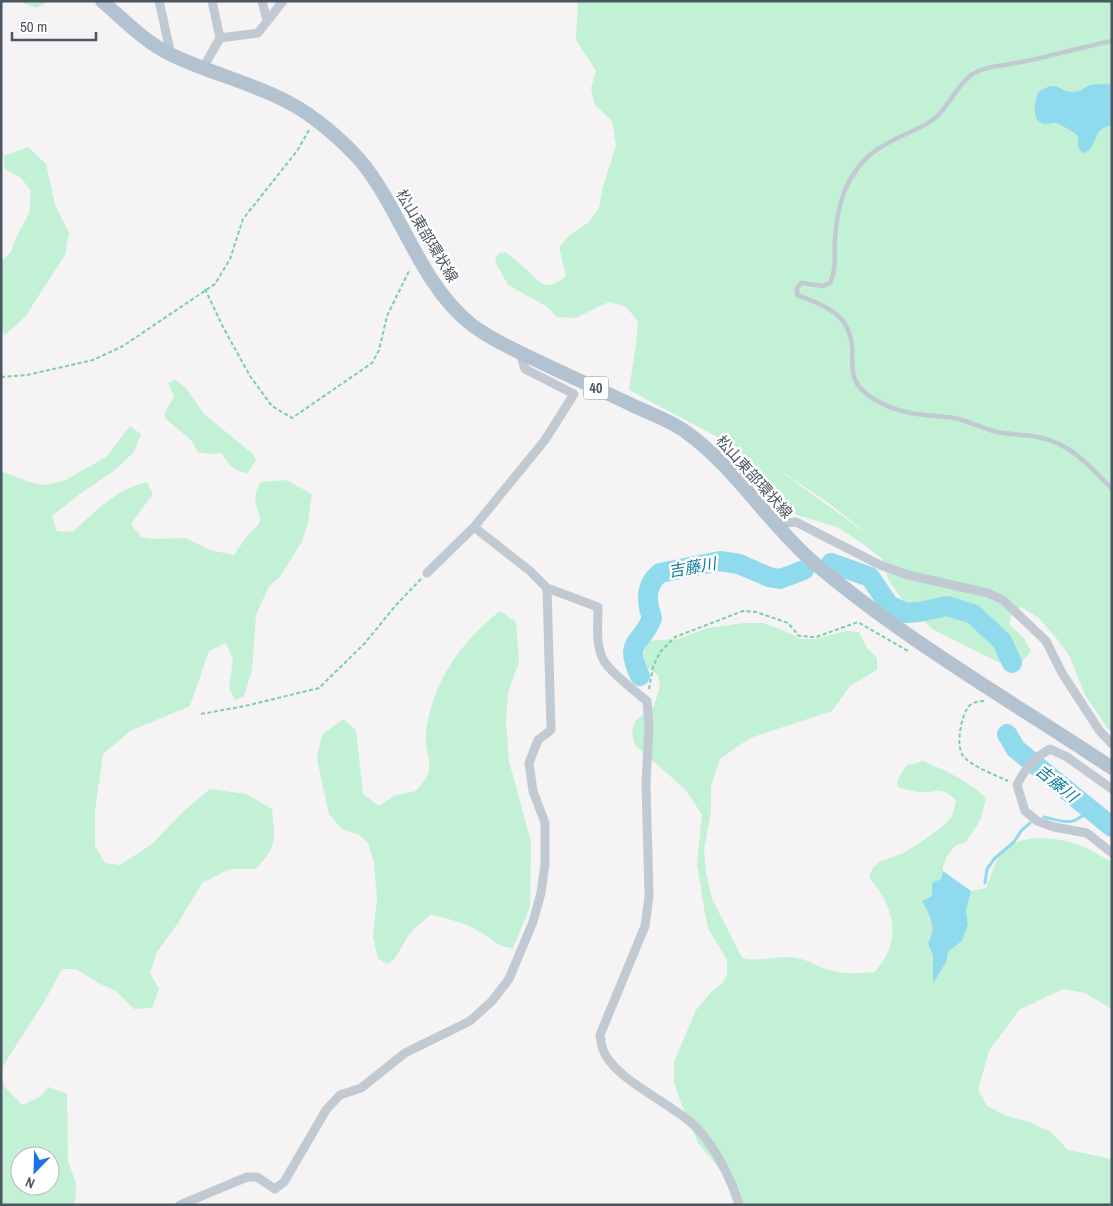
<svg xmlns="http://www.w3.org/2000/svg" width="1113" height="1206" viewBox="0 0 1113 1206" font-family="'Archivo Narrow','Noto Sans JP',sans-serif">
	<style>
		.green { fill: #c3f1d5; fill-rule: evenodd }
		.water { fill: #90daee }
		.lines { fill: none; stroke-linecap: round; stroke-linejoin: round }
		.stream { stroke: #90daee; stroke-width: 3 }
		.river { stroke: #90daee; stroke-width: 20 }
		.path { stroke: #7ad0a6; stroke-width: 2; stroke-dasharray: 4 2.5; stroke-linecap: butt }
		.service { stroke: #c1cad2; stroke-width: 4.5 }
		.minor { stroke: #c1cad2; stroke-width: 9 }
		.primary { stroke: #b3c2d1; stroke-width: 14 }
		.labels { text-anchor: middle; stroke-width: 5; stroke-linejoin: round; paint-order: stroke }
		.shield { fill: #fff; stroke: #808990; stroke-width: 1 }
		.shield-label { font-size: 14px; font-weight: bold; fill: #4a5661 }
		.street-label { font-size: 15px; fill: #4a5661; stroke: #fff }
		.water-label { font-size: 16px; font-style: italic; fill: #0c7c9b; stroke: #fff }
	</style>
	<rect width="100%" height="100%" fill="#f5f3f3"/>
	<!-- green -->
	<path class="green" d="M 17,1 L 48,1 L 37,8 Z
		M 578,1 L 1112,1 L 1112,732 L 1108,729 L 1085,695 L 1070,657 L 1057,639 L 1039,618 L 1021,607 L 1011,615 L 1009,624 L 1024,638 L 1031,651 L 1023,661 L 1000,663 L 932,629 L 904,602 L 889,581 L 882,559 L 859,541 L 837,527 L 800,516 L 782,508 L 738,448 L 629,390 L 636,344 L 638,321 L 625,306 L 609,302 L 575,318 L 557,317 L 546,306 L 508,285 L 495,261 L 498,254 L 506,252 C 513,258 520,264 527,270 C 542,285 547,292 566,276 L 559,247 L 570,235 L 589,222 L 599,208 L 603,186 L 616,146 L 612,121 L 595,105 L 591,88 L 596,71 L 576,40 ZM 769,463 L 827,502 L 863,530 L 862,530 Z
		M 28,147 L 46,164 L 55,205 L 69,233 L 65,255 L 25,317 L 5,335 L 1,331 L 1,262 L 11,252 L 15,240 L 29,213 L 31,191 L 21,178 L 5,169 L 4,156 Z
		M 175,379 L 186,388 L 204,414 L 254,455 L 256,460 L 248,473 C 231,471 231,465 221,453 L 209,454 L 198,452 L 191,440 L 166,419 L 164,414 L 174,397 L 168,383 Z
		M 130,426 L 141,434 L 134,452 L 116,469 L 80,494 L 52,516 L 57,531 L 73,532 C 94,512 118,488 147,482 L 153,494 L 131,524 L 141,537 L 155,539 L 185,538 L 210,550 L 234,555 C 239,548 243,541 248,535 C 251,531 257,528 259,523 C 264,513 247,503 261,482 L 286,480 L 312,494 L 308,522 L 302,541 L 280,577 L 269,586 L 256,615 L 252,670 L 244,696 L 235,700 L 229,688 L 233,660 L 226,643 L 209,651 L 190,706 L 130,731 L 103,754 L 95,810 L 95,846 L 105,863 L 120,865 L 152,844 L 183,812 L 210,789 L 246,794 L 272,809 C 275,839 278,845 256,869 L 230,869 L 202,883 L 178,923 L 157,952 L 150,973 L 159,989 L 152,1008 L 134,1009 L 116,991 L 98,983 L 76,969 L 62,969 L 44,1002 L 1,1069 L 1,471 L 32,483 L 44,485 L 64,481 L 106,457 Z
		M 500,611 L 516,622 L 519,662 L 508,692 L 506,721 L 509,761 L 531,842 L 530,907 L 513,948 C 492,946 498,941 482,933 C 466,923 448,918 430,915 L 410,933 L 394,960 L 387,964 L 378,958 L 373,937 L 377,898 L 374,863 L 368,843 L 359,835 L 342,829 L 329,814 L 322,783 L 317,758 L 322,735 L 343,719 L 356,730 L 363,794 L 379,806 L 396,795 L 416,791 C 420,786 427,778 429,772 C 431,760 424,746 426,733 C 432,682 460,643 500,611 Z
		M 744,623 L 764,623 L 789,633 L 800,639 L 816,639 L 847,631 L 859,632 L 867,648 L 877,658 L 877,670 L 850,686 L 832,711 L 750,738 L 720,759 L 711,786 L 711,811 L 704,850 L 706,872 L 712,899 L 742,958 C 758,962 772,957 788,957 C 807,958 813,965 829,970 C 844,975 859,973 875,972 C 879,967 883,961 886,956 C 901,929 888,898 869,878 C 874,857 889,861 905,852 C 916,846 946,826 952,816 C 954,811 955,805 956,800 C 938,784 938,794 918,792 C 911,791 904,789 898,787 L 897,781 L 906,766 L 923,761 C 946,771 967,780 986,798 L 981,819 L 966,842 L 956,845 L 947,856 L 943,866 L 943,871 L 941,879 L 932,896 L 922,901 C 930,915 937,928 928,943 L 933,956 L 945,962 L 948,952 L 962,941 L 968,925 L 966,911 L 971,891 L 986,888 C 991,876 995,860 1004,850 C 1021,833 1061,837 1081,846 C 1092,850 1102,857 1112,862 L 1112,1009 L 1085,993 L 1063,989 L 1019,1010 L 989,1051 L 978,1090 L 987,1106 L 1007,1116 L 1027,1121 L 1051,1132 L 1068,1150 L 1112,1159 L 1112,1205 L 743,1205 L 718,1167 L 698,1143 L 681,1103 L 674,1083 L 674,1062 L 696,1010 L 711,992 L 723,983 L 727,974 L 727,960 L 708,928 L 704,908 L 697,863 L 702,815 L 686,790 L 635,745 L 632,733 L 635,721 L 654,706 L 660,686 L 658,675 L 644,665 L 644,651 L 649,641 L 678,639 L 708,628 Z
		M 1,1071 L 4,1086 L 22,1105 L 38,1098 L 49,1087 L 67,1094 L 68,1162 L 76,1183 L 75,1205 L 1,1205 ZM 20,1156 L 50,1156 L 50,1186 L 20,1186 Z"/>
	<!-- water -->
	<path class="water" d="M 1112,84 L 1112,125 C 1089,130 1100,148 1083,153 C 1077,149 1078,142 1078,136 C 1074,132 1061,125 1057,123 C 1053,122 1049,124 1045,124 C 1030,122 1035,101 1038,92 C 1061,78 1057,93 1074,92 C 1080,92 1083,88 1088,86 C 1095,83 1104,85 1112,84 Z
		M 943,871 L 971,891 L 966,911 L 968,925 L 962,941 L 948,952 L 946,962 L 933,984 L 933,956 L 928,943 C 937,928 930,915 922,901 L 932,896 L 932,883 L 941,879 Z"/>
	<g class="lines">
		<!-- stream -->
		<path class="stream" d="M 1044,817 C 1065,822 1074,827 1089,809
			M 985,883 L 987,869 L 995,858 L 1014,842 L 1021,831 L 1030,823"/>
		<!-- river -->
		<path class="river" d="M 831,563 L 870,577 L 889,605 L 906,613 L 919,612 L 947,606 L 973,614 L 1002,641 L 1012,663
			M 640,676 C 623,640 641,646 652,618 C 646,601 645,585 660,573 L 720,561 L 739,564 L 769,577 L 780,579 L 804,570
			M 1007,734 L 1016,749 L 1112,827"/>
		<!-- path -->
		<path class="path" d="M 205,289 L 223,327 L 250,376 L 272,406 L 292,418 L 372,363 L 379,350 L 387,316 L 410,269
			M 1,377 L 27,375 L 93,360 L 123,346 L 215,284 L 230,259 L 243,219 L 297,151 L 309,130
			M 649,689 L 653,667 L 660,652 L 675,637 L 743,611 L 756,612 L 788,623 L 799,636 L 816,637 L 858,622 L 908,651
			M 984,701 C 977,701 970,703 967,709 C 961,718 955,748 964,757 C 975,768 993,774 1008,781
			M 201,714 L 245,706 L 319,688 L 365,643 L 396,605 L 421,579"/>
		<!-- service -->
		<path class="service" d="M 1112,41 C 1083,47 1055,55 1026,61 C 1009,65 987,65 971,75 C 954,88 947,112 928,123 C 922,127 914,130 908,133 C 877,147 859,158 845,190 C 839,205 836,223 835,239 C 834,254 837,269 830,283 L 823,286 L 801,283 L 797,288 L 797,295 C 813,301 836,309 845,324 C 865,358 832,379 883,404 C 904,415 930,415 954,418 C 969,421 982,428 997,432 C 1012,435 1028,434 1042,438 C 1071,444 1092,468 1112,489"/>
		<!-- minor -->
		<path class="minor" d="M 159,1 L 171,55
			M 212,1 L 220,38
			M 262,1 L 267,21
			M 203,68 L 220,38 L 258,33 L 283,1
			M 775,524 L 796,522 L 880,565 L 908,575 L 988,593 L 1003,600 L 1046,641 L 1062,673 L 1099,730 L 1112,744
			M 474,527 L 530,571 L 547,588 L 598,607 C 598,624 595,645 604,661 C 610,672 636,692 647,701 L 649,727 L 646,784 L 649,896 L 645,926 L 600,1035 C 601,1039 601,1043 602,1047 C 611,1079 673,1103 697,1128 C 716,1149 731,1178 739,1205
			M 427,573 L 474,527 L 545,440 L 574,394 L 525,369 L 520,353
			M 1112,789 L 1067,757 L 1050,749 C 1034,758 1025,769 1017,785 L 1025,811 L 1037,821 L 1054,827 L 1087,833 L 1112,853
			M 180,1205 L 247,1177 L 257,1177 L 275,1189 L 284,1182 L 326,1110 L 340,1095 L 361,1088 L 405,1053 L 470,1021 L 492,1001 L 509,979 L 533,922 L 541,893 L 545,864 L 545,823 L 533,791 L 529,763 L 538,740 L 551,730 L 547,588"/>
		<!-- primary -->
		<path class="primary" d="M 102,1 C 125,21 147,44 174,56 C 221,78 275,88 316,120 C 331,131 346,145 359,159 C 401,208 419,284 472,325 C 492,340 517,351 540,362 C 571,377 603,391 634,406 C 651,414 671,421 686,432 C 736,468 767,522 813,562 C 906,641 1011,701 1112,768"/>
	</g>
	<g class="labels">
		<!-- shield labels -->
		<rect class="shield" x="583.5" y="376.5" width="25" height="23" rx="4"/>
		<g class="shield-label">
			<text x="596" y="393">40</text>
		</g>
		<!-- street labels -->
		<g class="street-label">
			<text transform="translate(427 236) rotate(59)" y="5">松山東部環状線</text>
			<text transform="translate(754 477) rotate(48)" y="5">松山東部環状線</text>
		</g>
		<!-- water labels -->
		<g class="water-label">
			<text transform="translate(692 567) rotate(-10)" y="6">吉藤川</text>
			<text transform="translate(1057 783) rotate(39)" y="6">吉藤川</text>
		</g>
	</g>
	<!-- border -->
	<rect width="1113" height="1206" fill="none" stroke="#4a5661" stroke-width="5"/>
	<!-- north arrow -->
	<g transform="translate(35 1171) rotate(203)"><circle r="24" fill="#ffffff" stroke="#b7bbc0"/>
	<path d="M0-4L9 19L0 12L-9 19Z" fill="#1a73e8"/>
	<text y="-8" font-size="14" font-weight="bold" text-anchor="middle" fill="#4a5661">N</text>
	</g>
	<!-- scale -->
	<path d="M12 32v8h84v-8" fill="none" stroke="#4a5661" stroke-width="2.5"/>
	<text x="20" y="32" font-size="15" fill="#4a5661" stroke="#ffffff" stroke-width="4" paint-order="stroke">50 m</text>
</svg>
